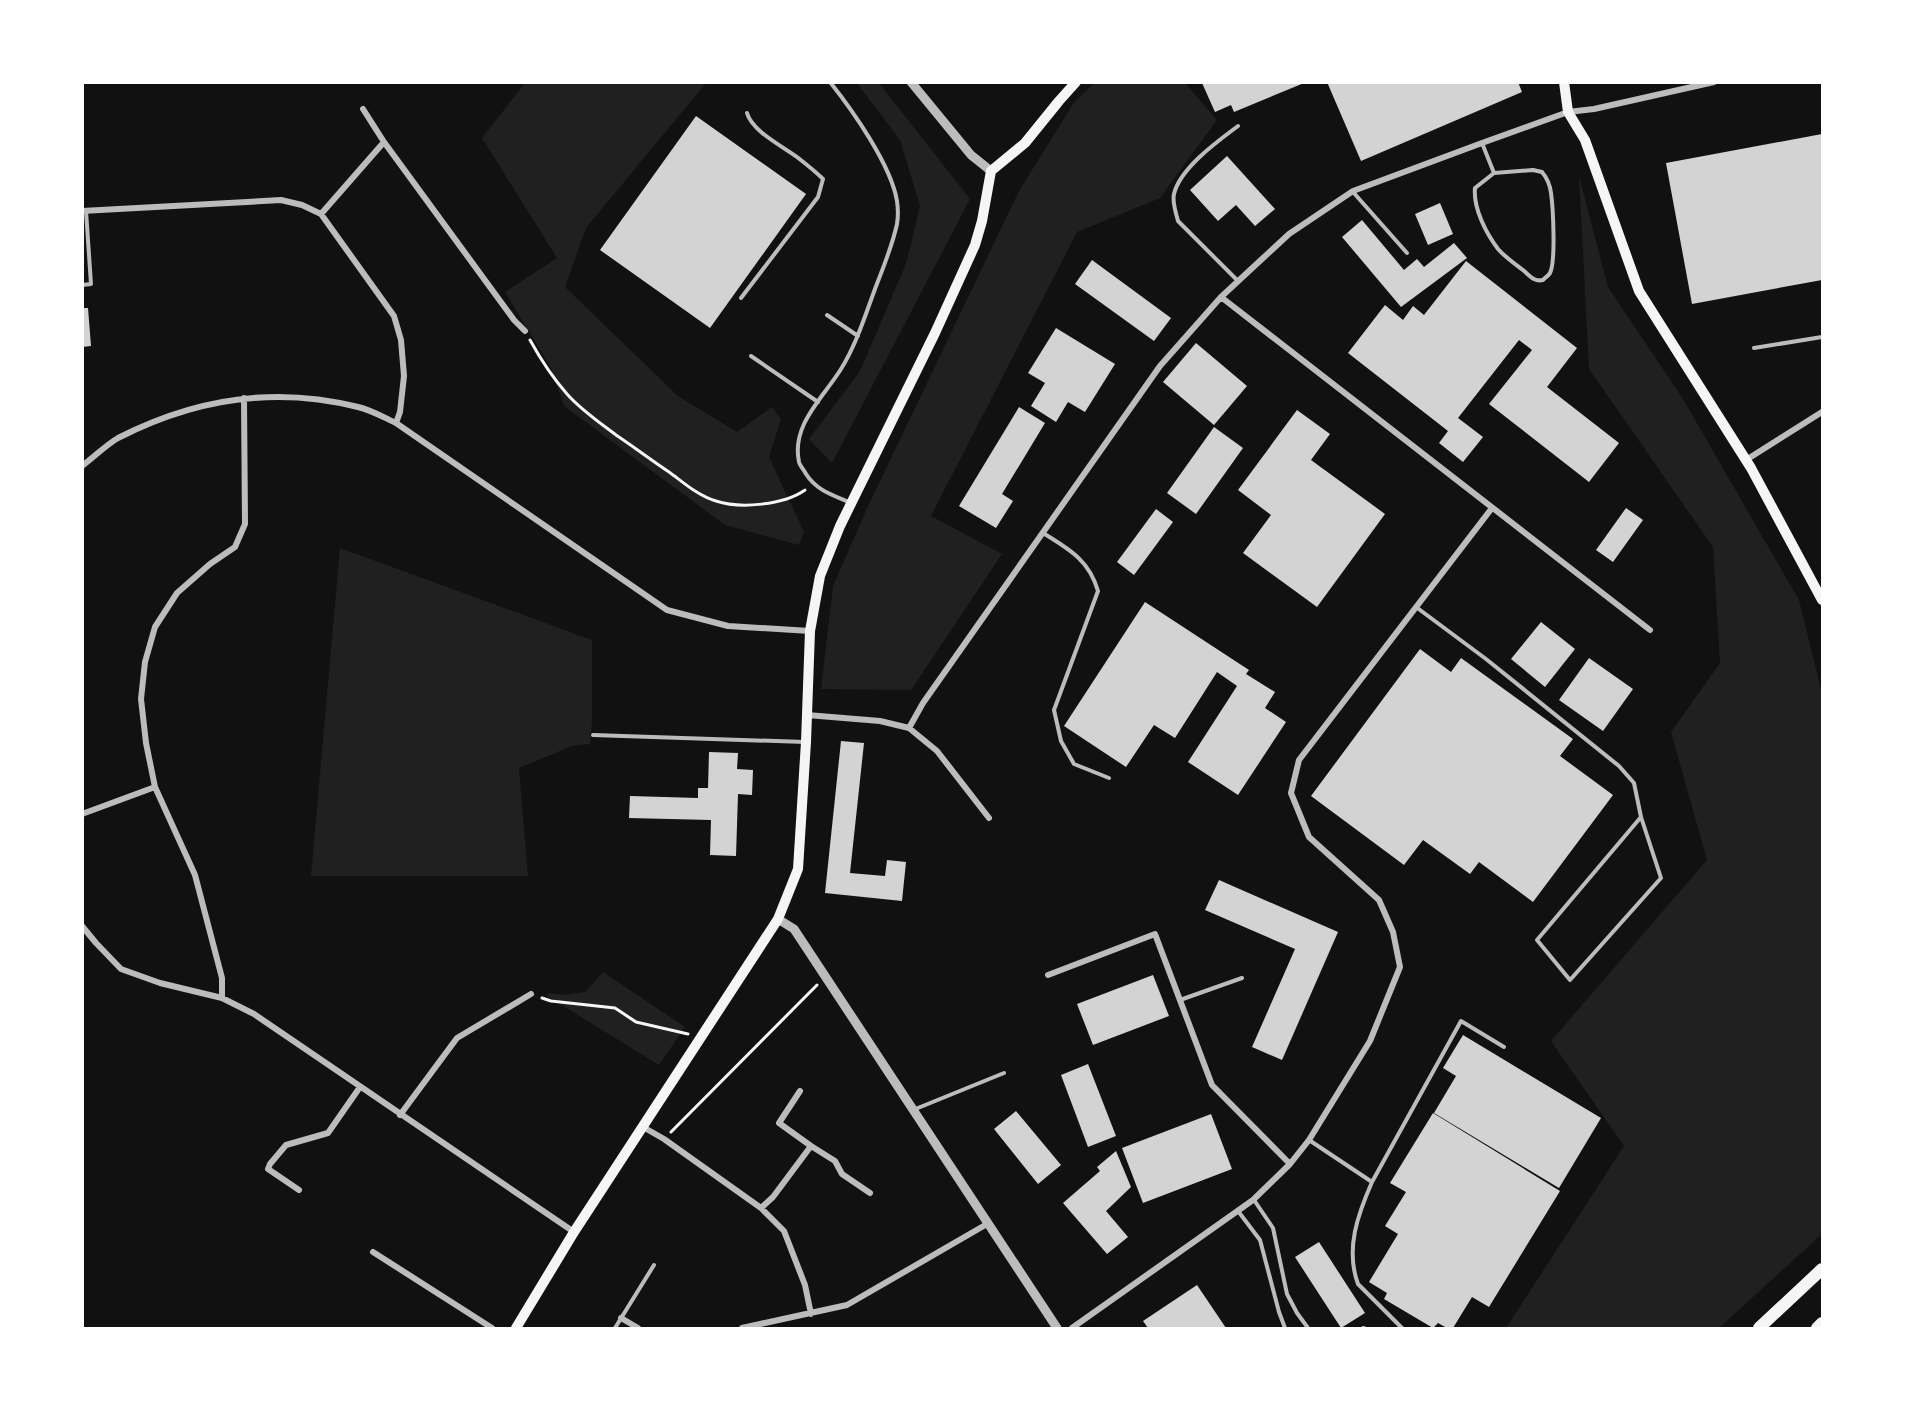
<svg xmlns="http://www.w3.org/2000/svg" width="1905" height="1411" viewBox="0 0 1905 1411" font-family="'Work Sans',sans-serif">
	<style>
		.green { fill: #202020 }
		.building { fill: #d3d3d3 }
		.lines { fill: none; stroke-linecap: round; stroke-linejoin: round }
		.path { stroke: #f5f5f5; stroke-width: 3 }
		.service { stroke: #bcbcbc; stroke-width: 4 }
		.minor { stroke: #bcbcbc; stroke-width: 6 }
		.tertiary { stroke: #bcbcbc; stroke-width: 9 }
		.secondary { stroke: #f5f5f5; stroke-width: 10 }
		.trunk { stroke: #f5f5f5; stroke-width: 12 }
	</style>
	<rect width="100%" height="100%" fill="#111"/>
	<!-- green -->
	<path class="green" d="M 525,83 L 706,83 L 586,228 L 565,287 L 678,396 L 737,432 L 772,407 L 781,419 L 769,457 L 804,532 L 799,545 L 725,525 L 564,406 L 551,368 L 505,292 L 557,258 L 482,138 Z
		M 857,83 L 879,83 L 970,199 L 832,463 L 809,439 L 860,371 L 906,264 L 920,206 L 900,140 Z
		M 1095,83 L 1185,83 L 1217,120 L 1160,198 L 1077,232 L 931,516 L 1002,554 L 911,690 L 821,689 L 833,586 L 869,504 L 1019,191 L 1075,101 Z
		M 1579,176 L 1608,287 L 1683,399 L 1799,600 L 1822,693 L 1822,1234 L 1719,1328 L 1506,1328 L 1624,1146 L 1551,1041 L 1707,860 L 1671,732 L 1720,663 L 1713,547 L 1589,369 Z
		M 340,548 L 592,640 L 592,722 L 590,744 L 572,746 L 519,768 L 528,876 L 311,876 Z
		M 603,972 L 685,1027 L 659,1065 L 547,996 L 548,993 L 565,995 L 585,992 Z"/>
	<!-- building -->
	<path class="building" d="M 1327,82 L 1518,82 L 1522,92 L 1361,161 Z
		M 1202,83 L 1304,83 L 1234,112 L 1231,105 L 1215,112 Z
		M 696,116 L 806,194 L 710,328 L 600,250 Z
		M 1822,134 L 1822,280 L 1692,304 L 1666,163 Z
		M 1227,156 L 1275,209 L 1255,226 L 1236,205 L 1218,221 L 1190,190 Z
		M 1440,203 L 1453,234 L 1428,245 L 1415,214 Z
		M 1362,220 L 1404,270 L 1417,259 L 1424,267 L 1454,243 L 1467,258 L 1401,307 L 1342,237 Z
		M 1092,260 L 1171,318 L 1154,341 L 1075,284 Z
		M 1466,261 L 1577,348 L 1547,387 L 1619,443 L 1589,482 L 1489,404 L 1532,350 L 1519,340 L 1458,418 L 1483,437 L 1463,462 L 1439,443 L 1448,431 L 1348,353 L 1385,305 L 1403,320 L 1413,306 L 1424,315 Z
		M 82,308 L 88,308 L 91,346 L 82,347 Z
		M 1056,328 L 1115,364 L 1085,412 L 1068,402 L 1056,422 L 1031,406 L 1045,383 L 1028,373 Z
		M 1196,343 L 1247,386 L 1214,425 L 1163,382 Z
		M 1019,407 L 1045,423 L 1002,494 L 1013,501 L 996,528 L 959,506 Z
		M 1297,410 L 1330,434 L 1311,460 L 1385,514 L 1317,607 L 1243,553 L 1271,515 L 1238,490 Z
		M 1214,427 L 1243,448 L 1196,514 L 1167,493 Z
		M 1626,508 L 1643,520 L 1613,562 L 1596,550 Z
		M 1156,509 L 1173,522 L 1134,575 L 1117,562 Z
		M 1145,602 L 1249,670 L 1246,674 L 1275,692 L 1265,708 L 1286,722 L 1238,795 L 1188,762 L 1237,686 L 1217,672 L 1175,738 L 1154,725 L 1126,767 L 1064,726 Z
		M 1541,622 L 1575,649 L 1545,687 L 1511,659 Z
		M 1420,649 L 1451,672 L 1461,658 L 1573,739 L 1560,756 L 1613,795 L 1533,902 L 1479,862 L 1470,874 L 1423,840 L 1404,865 L 1311,796 Z
		M 1589,658 L 1633,689 L 1603,731 L 1559,700 Z
		M 841,741 L 864,743 L 850,873 L 885,876 L 887,860 L 906,862 L 902,901 L 825,893 Z
		M 709,752 L 738,753 L 737,769 L 753,770 L 752,795 L 738,794 L 736,856 L 710,855 L 711,820 L 629,818 L 630,796 L 698,798 L 698,788 L 708,788 Z
		M 1219,880 L 1338,932 L 1282,1060 L 1252,1047 L 1295,949 L 1205,910 Z
		M 1153,975 L 1169,1016 L 1093,1045 L 1077,1004 Z
		M 1463,1035 L 1601,1118 L 1559,1188 L 1434,1113 L 1456,1076 L 1443,1068 Z
		M 1088,1064 L 1116,1136 L 1088,1147 L 1061,1075 Z
		M 1016,1111 L 1061,1165 L 1038,1184 L 994,1129 Z
		M 1433,1113 L 1560,1191 L 1489,1307 L 1472,1297 L 1453,1328 L 1447,1328 L 1438,1323 L 1433,1328 L 1384,1299 L 1387,1293 L 1369,1282 L 1398,1234 L 1385,1226 L 1406,1192 L 1390,1183 Z
		M 1211,1114 L 1232,1169 L 1143,1203 L 1122,1148 Z
		M 1116,1151 L 1131,1187 L 1106,1211 L 1128,1237 L 1107,1254 L 1063,1203 L 1100,1171 L 1097,1167 Z
		M 1319,1242 L 1365,1313 L 1341,1328 L 1295,1257 Z
		M 1197,1285 L 1226,1328 L 1148,1328 L 1143,1321 Z"/>
	<g class="lines">
		<!-- path -->
		<path class="path" d="M 530,340 C 541,360 552,377 567,394 C 581,410 599,422 616,435 C 634,447 651,460 669,472 C 683,482 698,496 716,501 C 740,509 784,505 805,490
			M 542,998 L 551,1001 L 615,1008 L 636,1022 L 688,1034
			M 671,1132 L 817,985"/>
		<!-- service -->
		<path class="service" d="M 830,82 C 853,111 891,165 897,201 C 898,208 898,218 897,224 C 892,247 883,268 875,289 C 865,316 856,345 841,369 C 823,398 791,425 799,462 C 800,466 804,470 806,474 C 817,491 833,495 851,503
			M 1482,143 L 1494,173 L 1475,188 C 1473,208 1486,233 1498,249 C 1505,257 1515,264 1523,270 C 1530,276 1534,282 1543,280 C 1545,278 1549,275 1550,273 C 1556,261 1553,207 1551,193 C 1550,185 1547,178 1542,172 L 1533,170 L 1494,173
			M 1353,192 L 1407,253
			M 1238,281 L 1178,221 C 1176,213 1172,202 1174,194 C 1180,168 1218,141 1238,126
			M 82,285 L 91,284 L 86,211
			M 741,298 L 818,197 L 823,179 C 815,171 806,164 797,157 C 782,146 752,131 747,113
			M 827,315 L 858,336
			M 1754,348 L 1822,337
			M 751,356 L 818,402
			M 1043,533 C 1069,549 1089,560 1098,591 L 1054,710 L 1061,741 L 1074,764 L 1109,778
			M 1416,607 L 1486,659 L 1619,766 L 1634,783 L 1641,817 L 1661,878 L 1570,980 L 1537,940 L 1641,817
			M 593,735 L 805,742
			M 1180,1000 L 1242,978
			M 913,1110 L 1004,1073
			M 1309,1140 L 1372,1182 C 1358,1214 1345,1249 1358,1284 L 1402,1328
			M 1372,1182 L 1461,1021 L 1504,1047
			M 1254,1200 L 1273,1228 L 1287,1294 L 1297,1313 L 1308,1328
			M 1238,1211 L 1260,1240 L 1279,1312 L 1285,1328
			M 615,1328 L 654,1265
			M 1363,1328 L 1364,1328"/>
		<!-- minor -->
		<path class="minor" d="M 363,109 L 384,142
			M 82,211 L 281,200 L 302,205 L 321,214 L 394,316 L 401,340 L 404,376 L 400,412 L 396,423
			M 321,214 L 384,142 L 514,320 L 525,331
			M 1221,297 L 1650,630
			M 1746,460 L 1822,412
			M 82,466 C 94,457 106,445 118,438 C 194,399 275,386 358,407 C 371,410 383,417 396,423 L 667,610 L 728,626 L 810,631
			M 807,715 L 880,721 L 909,728 L 923,703 L 1160,366 L 1221,297 L 1289,234 L 1353,191 L 1482,143 L 1568,112 L 1594,109 L 1714,82
			M 909,728 L 937,751 L 989,818
			M 82,814 L 155,787
			M 82,926 L 96,943 L 121,969 L 160,983 L 222,998 L 254,1014 L 574,1232
			M 1048,975 L 1155,934 L 1212,1085 L 1290,1164
			M 222,998 L 222,978 L 195,875 L 155,787 L 146,743 L 141,699 L 145,662 L 155,627 L 177,593 L 210,564 L 235,547 L 245,524 L 244,398
			M 800,1091 L 779,1123 L 811,1146 L 835,1161 L 842,1174 L 870,1193
			M 400,1115 L 457,1038 L 531,994
			M 643,1127 L 664,1139 L 761,1208 L 784,1231 L 805,1285 L 811,1314
			M 299,1190 L 268,1169 L 270,1164 L 286,1145 L 328,1133 L 360,1087
			M 761,1208 L 773,1197 L 811,1146
			M 373,1252 L 492,1328
			M 621,1318 L 638,1328
			M 742,1328 L 847,1305 L 987,1224
			M 1072,1328 L 1253,1200 L 1290,1164 L 1309,1140 L 1370,1041 L 1400,967 L 1393,932 L 1379,900 L 1309,837 L 1291,793 L 1299,760 L 1492,508"/>
		<!-- tertiary -->
		<path class="tertiary" d="M 911,82 L 971,155 L 991,171
			M 778,919 L 794,929 L 1057,1328"/>
		<!-- secondary -->
		<path class="secondary" d="M 1564,82 L 1568,112 L 1585,140 L 1639,291 L 1751,468 L 1822,600
			M 516,1328 L 574,1232 L 778,919 L 798,869 L 806,742 L 810,631 L 820,576 L 840,526 L 935,333 L 975,245 L 982,221 L 991,171 L 1025,143 L 1059,101 L 1076,82"/>
		<!-- trunk -->
		<path class="trunk" d="M 1759,1328 L 1822,1269
			M 1817,1328 L 1822,1323"/>
	</g>
	<!-- border -->
	<rect width="1905" height="1411" fill="none" stroke="#ffffff" stroke-width="168"/>
</svg>
